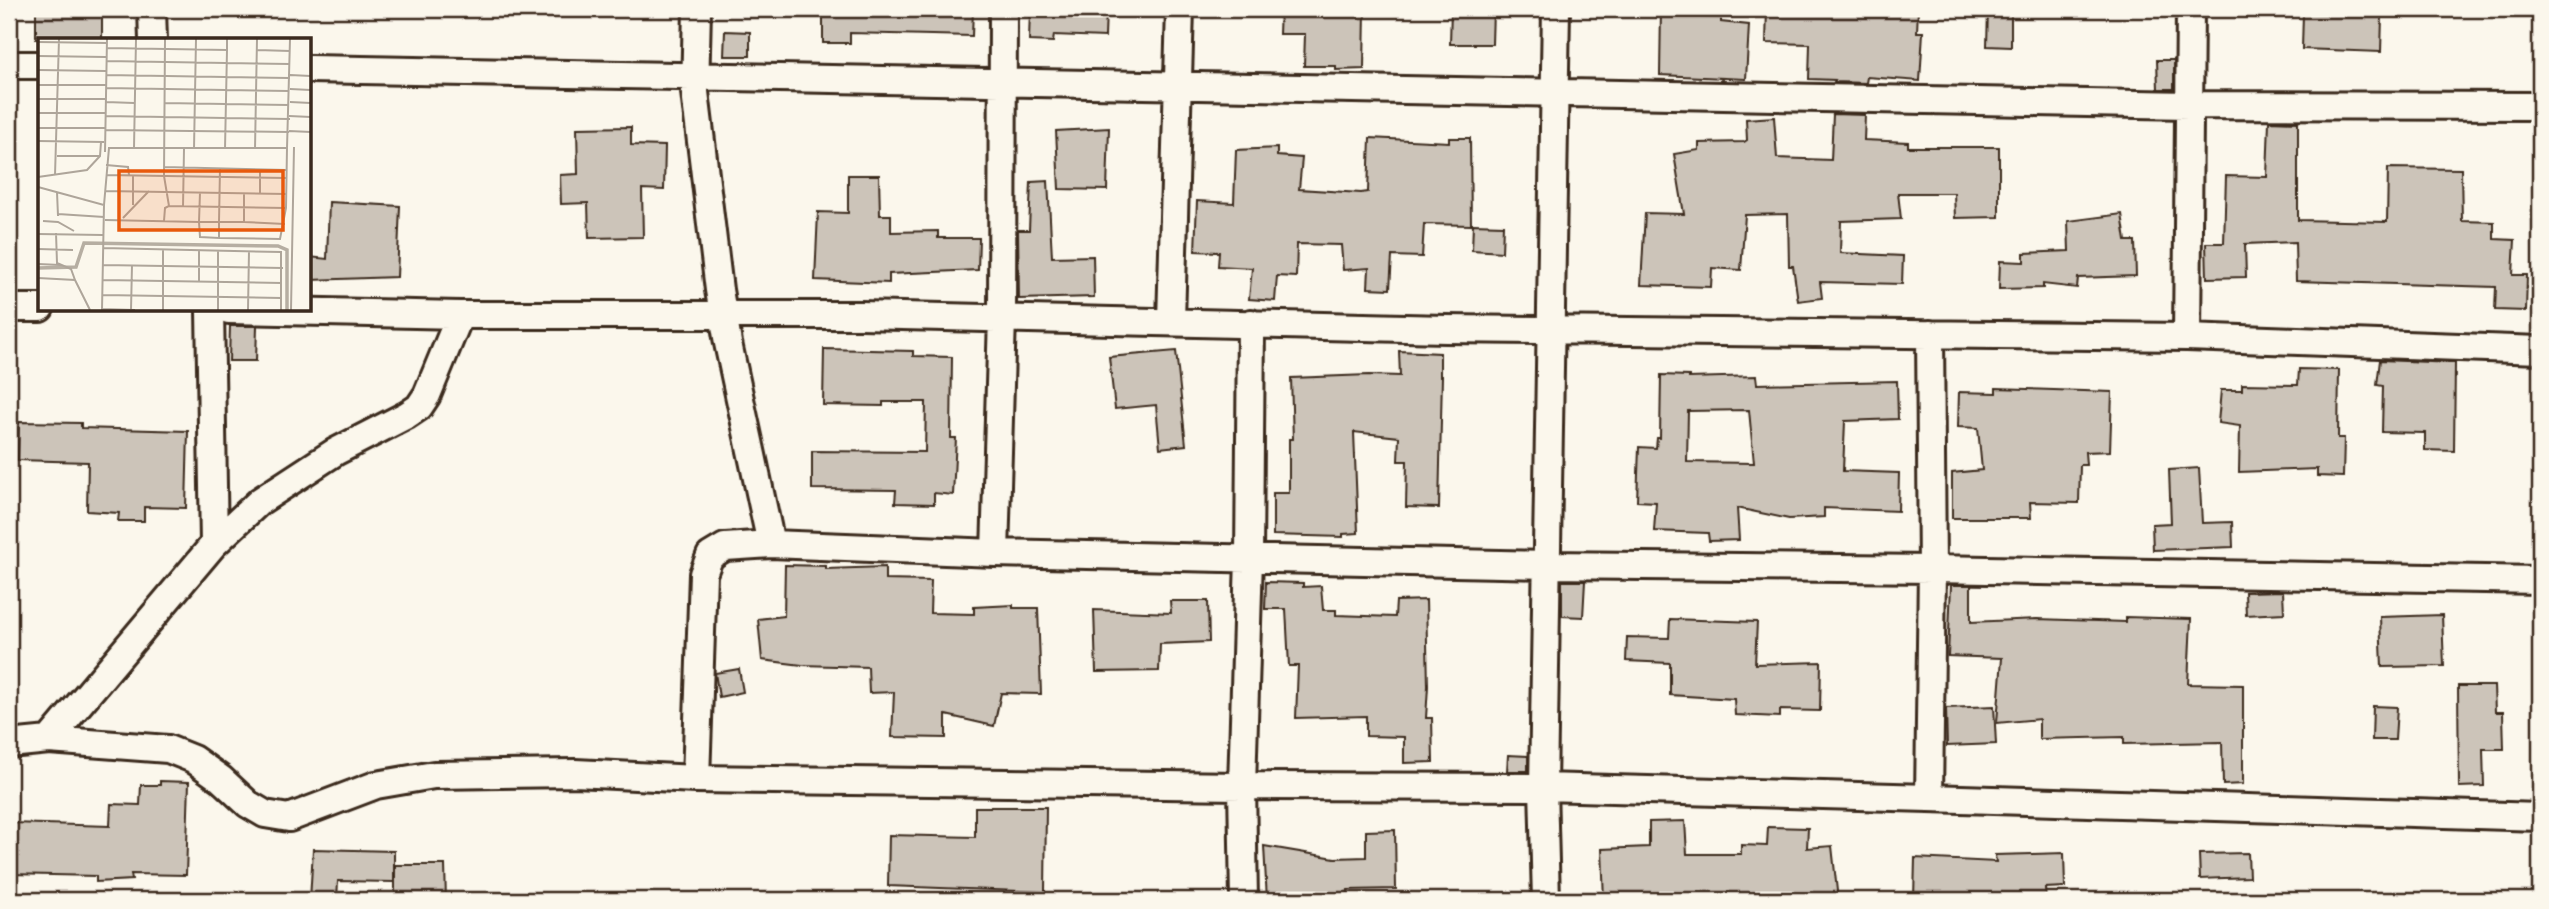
<svg xmlns="http://www.w3.org/2000/svg" width="2549" height="909" viewBox="0 0 2549 909" font-family="'Indie Flower',sans-serif">
	<style>
		.building { fill: #ccc4b9; stroke: #3b2a1e; stroke-width: 2; fill-rule: evenodd }
		.lines { fill: none; stroke-linecap: round; stroke-linejoin: round }
		.minor-casing { stroke: #3b2a1e; stroke-width: 32 }
		.minor { stroke: #fbf7ec; stroke-width: 26 }
		.inset-river { fill: none; stroke: #b6aea2; stroke-width: 3.5 }
		.inset-road { fill: none; stroke: #aea59a; stroke-width: 2 }
		.view { fill: #e8590c; fill-opacity: 0.15; stroke: #e8590c; stroke-width: 3.5 }
		.inset-edge { fill: none; stroke: #3b2a1e; stroke-width: 3.5 }
	</style>
	<rect width="100%" height="100%" fill="#fbf7ec"/>
	<filter id="ink" filterUnits="userSpaceOnUse"><feTurbulence type="fractalNoise" baseFrequency=".0143" numOctaves="2"/><feDisplacementMap in="SourceGraphic" scale="14" xChannelSelector="R" yChannelSelector="G"/><feConvolveMatrix kernelMatrix="1 2 1 2 8 2 1 2 1" color-interpolation-filters="sRGB"/></filter>
	<g filter="url(#ink)">
		<!-- building -->
		<path class="building" d="M 36,9 L 102,9 L 102,40 L 36,39 Z
			M 823,9 L 973,9 L 972,36 L 850,33 L 850,43 L 823,43 Z
			M 1030,9 L 1106,9 L 1105,37 L 1054,35 L 1053,42 L 1029,41 Z
			M 1280,9 L 1365,9 L 1364,69 L 1336,70 L 1336,66 L 1304,66 L 1305,34 L 1279,34 Z
			M 1451,9 L 1493,9 L 1492,44 L 1450,44 Z
			M 1661,9 L 1699,9 L 1699,17 L 1721,18 L 1721,22 L 1749,25 L 1746,79 L 1660,75 Z
			M 1767,9 L 1918,9 L 1917,32 L 1923,32 L 1920,81 L 1867,77 L 1866,83 L 1834,82 L 1835,80 L 1809,79 L 1810,44 L 1766,43 Z
			M 1988,9 L 2011,9 L 2011,47 L 1987,46 Z
			M 2303,13 L 2382,16 L 2381,52 L 2302,49 Z
			M 725,31 L 750,32 L 750,56 L 724,56 Z
			M 2157,60 L 2174,60 L 2174,89 L 2158,89 Z
			M 1833,114 L 1865,115 L 1864,140 L 1908,142 L 1908,147 L 1999,147 L 1999,217 L 1955,218 L 1954,193 L 1898,193 L 1901,219 L 1841,221 L 1840,253 L 1903,256 L 1902,284 L 1820,282 L 1822,298 L 1798,301 L 1793,266 L 1789,266 L 1788,214 L 1745,215 L 1741,270 L 1712,268 L 1711,287 L 1641,285 L 1645,213 L 1684,214 L 1674,154 L 1699,150 L 1699,143 L 1744,142 L 1747,140 L 1746,119 L 1774,117 L 1777,158 L 1831,160 Z
			M 2269,121 L 2298,122 L 2298,220 L 2387,222 L 2388,168 L 2461,169 L 2462,221 L 2494,222 L 2494,239 L 2515,240 L 2513,275 L 2527,275 L 2526,311 L 2495,310 L 2496,287 L 2296,281 L 2295,242 L 2245,244 L 2246,277 L 2207,278 L 2206,243 L 2224,243 L 2226,176 L 2267,177 Z
			M 631,127 L 631,145 L 665,146 L 664,190 L 642,189 L 643,237 L 589,238 L 588,203 L 561,204 L 560,175 L 578,174 L 577,128 Z
			M 1109,128 L 1107,190 L 1059,189 L 1056,131 Z
			M 1370,138 L 1449,142 L 1449,138 L 1470,138 L 1471,225 L 1424,224 L 1422,257 L 1392,256 L 1390,289 L 1368,288 L 1369,268 L 1343,270 L 1341,245 L 1297,244 L 1296,277 L 1277,276 L 1275,301 L 1249,299 L 1252,268 L 1218,266 L 1219,252 L 1195,251 L 1197,201 L 1234,203 L 1236,150 L 1277,148 L 1277,156 L 1302,158 L 1299,189 L 1361,193 L 1368,192 Z
			M 848,175 L 879,175 L 880,215 L 891,215 L 891,232 L 938,231 L 938,238 L 979,238 L 978,270 L 889,274 L 889,283 L 815,280 L 818,212 L 848,213 Z
			M 1048,181 L 1052,257 L 1093,256 L 1094,297 L 1019,299 L 1018,230 L 1029,230 L 1031,182 Z
			M 329,202 L 400,206 L 397,277 L 310,280 L 310,257 L 327,259 Z
			M 2122,214 L 2126,241 L 2135,241 L 2136,276 L 2078,278 L 2077,288 L 2043,284 L 2043,288 L 1999,289 L 2000,261 L 2024,262 L 2024,253 L 2069,251 L 2068,221 Z
			M 1473,224 L 1503,225 L 1502,252 L 1472,250 Z
			M 230,326 L 257,326 L 256,361 L 229,361 Z
			M 824,349 L 913,351 L 913,356 L 952,357 L 951,438 L 956,438 L 953,495 L 934,493 L 934,504 L 895,503 L 896,490 L 812,489 L 812,451 L 925,452 L 926,402 L 883,402 L 883,406 L 823,405 Z
			M 1176,351 L 1186,445 L 1160,448 L 1156,405 L 1115,409 L 1109,357 Z
			M 1399,351 L 1440,353 L 1440,376 L 1442,376 L 1439,508 L 1406,507 L 1407,461 L 1398,461 L 1399,437 L 1354,432 L 1358,533 L 1343,534 L 1343,537 L 1273,535 L 1273,493 L 1289,493 L 1289,439 L 1293,439 L 1291,378 L 1369,375 L 1400,376 Z
			M 2380,360 L 2455,363 L 2454,451 L 2425,450 L 2425,433 L 2382,432 L 2383,386 L 2377,385 Z
			M 2299,369 L 2339,370 L 2338,438 L 2344,438 L 2343,477 L 2317,476 L 2317,469 L 2239,472 L 2240,426 L 2218,423 L 2221,390 L 2242,390 L 2242,384 L 2298,385 Z
			M 1661,375 L 1689,376 L 1689,378 L 1756,376 L 1757,384 L 1897,381 L 1898,419 L 1845,421 L 1843,471 L 1899,473 L 1898,511 L 1824,508 L 1824,517 L 1789,519 L 1737,508 L 1739,540 L 1709,541 L 1708,533 L 1654,531 L 1656,502 L 1637,501 L 1639,447 L 1656,448 L 1657,438 L 1660,438 ZM 1749,410 L 1754,463 L 1687,462 L 1688,411 Z
			M 1996,388 L 2112,392 L 2110,451 L 2085,452 L 2086,465 L 2080,465 L 2079,503 L 2030,502 L 2031,518 L 1952,518 L 1952,473 L 1982,470 L 1978,428 L 1958,427 L 1959,392 L 1996,393 Z
			M 19,422 L 81,423 L 81,428 L 188,431 L 186,508 L 144,507 L 144,521 L 118,521 L 119,513 L 87,511 L 88,462 L 18,460 Z
			M 2199,468 L 2202,523 L 2232,522 L 2233,547 L 2153,550 L 2152,524 L 2171,523 L 2169,470 Z
			M 785,565 L 826,566 L 826,569 L 885,567 L 885,580 L 931,581 L 930,613 L 974,614 L 974,607 L 1013,605 L 1013,608 L 1038,608 L 1041,694 L 1001,693 L 994,726 L 946,715 L 946,738 L 892,737 L 894,692 L 869,693 L 868,667 L 802,665 L 762,660 L 758,619 L 784,616 Z
			M 1562,581 L 1585,581 L 1583,617 L 1562,616 Z
			M 1266,582 L 1303,583 L 1303,587 L 1321,586 L 1323,610 L 1336,610 L 1336,615 L 1395,617 L 1396,601 L 1426,600 L 1428,686 L 1426,718 L 1432,718 L 1433,762 L 1404,763 L 1404,737 L 1366,736 L 1366,716 L 1296,718 L 1298,666 L 1289,666 L 1286,609 L 1265,609 Z
			M 1951,585 L 1971,585 L 1971,622 L 2037,619 L 2126,622 L 2126,617 L 2191,619 L 2188,684 L 2243,685 L 2243,784 L 2223,785 L 2222,742 L 2124,744 L 2124,737 L 2039,739 L 2039,719 L 1997,723 L 2002,658 L 1948,656 Z
			M 2283,591 L 2284,613 L 2246,615 L 2245,592 Z
			M 1170,601 L 1208,601 L 1209,642 L 1160,644 L 1159,671 L 1096,672 L 1094,610 L 1171,613 Z
			M 2442,615 L 2444,666 L 2382,667 L 2380,617 Z
			M 1670,619 L 1757,622 L 1755,664 L 1821,662 L 1820,711 L 1780,710 L 1780,717 L 1735,715 L 1734,699 L 1670,695 L 1670,663 L 1626,661 L 1627,637 L 1669,638 Z
			M 739,669 L 743,692 L 719,697 L 715,673 Z
			M 2458,686 L 2494,686 L 2495,712 L 2503,712 L 2504,749 L 2483,749 L 2484,786 L 2459,787 Z
			M 1994,706 L 1996,744 L 1947,746 L 1946,708 Z
			M 2373,706 L 2397,707 L 2395,740 L 2372,740 Z
			M 1508,755 L 1528,756 L 1528,771 L 1507,771 Z
			M 160,781 L 189,782 L 186,875 L 131,874 L 132,880 L 96,882 L 96,876 L 10,874 L 11,823 L 110,826 L 111,804 L 140,805 L 141,785 L 160,785 Z
			M 975,807 L 1046,807 L 1045,892 L 888,886 L 889,835 L 975,837 Z
			M 1685,821 L 1687,854 L 1741,854 L 1741,845 L 1767,846 L 1768,827 L 1808,828 L 1807,848 L 1832,846 L 1838,900 L 1604,900 L 1602,849 L 1649,847 L 1649,822 Z
			M 1395,830 L 1396,889 L 1348,890 L 1347,900 L 1267,900 L 1264,846 L 1335,858 L 1366,857 L 1366,831 Z
			M 313,849 L 394,851 L 394,882 L 338,881 L 337,900 L 310,900 Z
			M 2064,853 L 2065,887 L 2045,888 L 2046,900 L 1914,900 L 1915,858 L 1996,862 L 1995,855 Z
			M 2248,853 L 2249,877 L 2200,879 L 2199,854 Z
			M 395,865 L 445,865 L 446,900 L 395,900 Z"/>
		<g class="lines">
			<defs>
				<path id="minor" d="M 152,9 L 153,40
					M 697,9 L 695,92 L 719,290 L 728,343 L 771,544
					M 9,65 L 40,65
					M 310,69 L 2188,105 L 2540,106
					M 9,308 L 40,308
					M 210,310 L 214,544
					M 229,310 L 460,315 L 861,315 L 1446,329 L 2187,337 L 2540,350
					M 1171,321 L 1180,9
					M 2187,337 L 2190,9
					M 995,553 L 1002,317 L 1003,9
					M 49,740 L 214,544 L 260,501 L 335,452 L 407,415 L 419,407 L 427,395 L 460,315
					M 9,744 L 49,740 L 168,749 L 193,759 L 221,779 L 248,804 L 265,814 L 289,818 L 376,785 L 434,775 L 575,773 L 696,779 L 1242,786 L 1249,558 L 1251,323
					M 696,779 L 703,574 L 710,556 L 725,547 L 771,544 L 995,553 L 1547,565 L 1932,569 L 2540,580
					M 1929,798 L 2540,817
					M 1244,900 L 1242,786 L 1543,787 L 1929,798 L 1932,569 L 1930,334
					M 1546,900 L 1543,787 L 1556,9"/>
			</defs>
			<!-- minor casing -->
			<use href="#minor" class="minor-casing"/>
			<!-- minor -->
			<use href="#minor" class="minor"/>
		</g>
	</g>
	<!-- overview -->
	<g transform="translate(38 38)">
		<rect width="273" height="273" fill="#fbf7ec"/>
		<path class="inset-river" d="M 0,230 L 38,229 L 46,205 L 240,208 L 249,212 L 249,272"/>
		<path class="inset-road" d="M 0,4 L 69,5M 68,10 L 189,12 L 189,1M 219,12 L 252,13M 0,18 L 68,19M 68,23 L 252,26M 0,32 L 68,33M 68,37 L 252,40M 252,37 L 273,38M 0,47 L 68,47M 68,50 L 251,53M 252,51 L 273,52M 0,61 L 68,61M 68,64 L 96,65M 252,64 L 273,65M 126,65 L 251,67M 0,75 L 67,75M 67,78 L 252,81M 251,78 L 273,79M 0,90 L 67,90M 67,92 L 251,94M 251,93 L 273,94M 0,103 L 66,104M 96,110 L 98,1M 156,111 L 158,1M 187,111 L 189,12M 217,111 L 219,1M 67,114 L 69,1M 19,118 L 61,118M 68,127 L 90,129 L 91,137M 126,129 L 249,132M 182,130 L 181,184 L 181,200 L 162,199 L 161,184 L 206,184 L 206,155M 17,137 L 21,1M 68,137 L 249,140M 95,137 L 95,167M 0,139 L 49,132 L 62,118 L 63,104M 0,149 L 66,167 L 64,272M 67,153 L 249,156M 19,154 L 20,178M 222,155 L 222,131M 66,167 L 71,110 L 249,110 L 252,1M 131,168 L 248,170M 145,169 L 146,111M 20,176 L 66,179M 85,180 L 111,153M 67,182 L 161,184 L 162,154M 5,183 L 20,184 L 36,193M 126,183 L 127,170 L 131,168 L 126,138 L 127,1M 206,184 L 247,186M 18,195 L 19,225 L 33,231 L 37,242M 0,196 L 65,197M 181,200 L 242,201 L 248,170 L 249,110M 65,210 L 243,214 L 243,260M 0,211 L 35,212M 0,226 L 22,227M 65,227 L 245,230M 0,240 L 37,242 L 52,272M 65,242 L 244,245M 161,243 L 161,212M 65,257 L 243,260 L 243,272M 64,271 L 97,272M 93,272 L 94,227M 125,272 L 125,211M 180,272 L 180,212M 210,272 L 211,213M 253,272 L 256,109"/>
		<path class="view" d="M 81,133 L 245,133 L 245,192 L 81,192 Z"/>
		<rect width="273" height="273" class="inset-edge"/>
	</g>
	<!-- margin -->
	<rect width="2549" height="909" fill="none" stroke="#fbf7ec" stroke-width="35"/>
	<rect x="18" y="18" width="2514" height="874" fill="none" stroke="#3b2a1e" stroke-width="2.5" filter="url(#ink)"/>
</svg>
